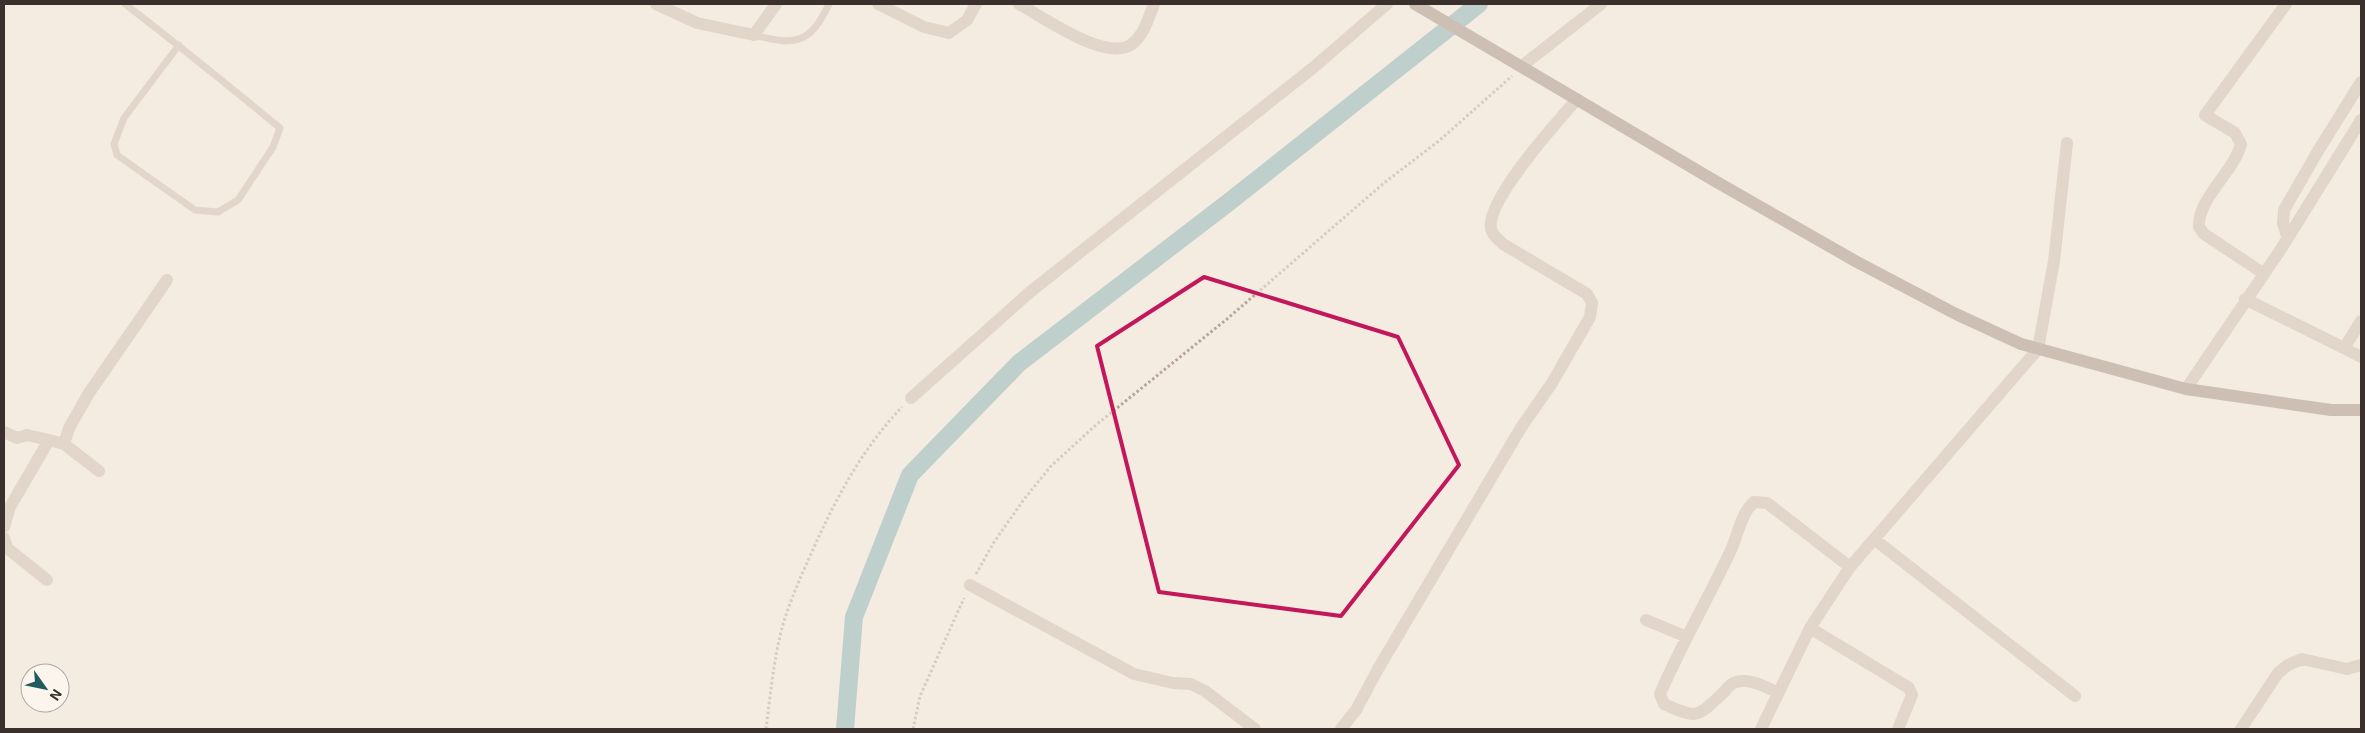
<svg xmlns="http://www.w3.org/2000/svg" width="2365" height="733" viewBox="0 0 2365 733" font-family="'Exo 2',sans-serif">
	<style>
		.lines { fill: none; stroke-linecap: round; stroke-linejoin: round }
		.canal { stroke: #7fb0b2; stroke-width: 18 }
		.path { stroke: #b9a596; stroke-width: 3; stroke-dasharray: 2.5 2.5; stroke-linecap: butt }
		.lane { stroke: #cdbbac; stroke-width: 7 }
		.street { stroke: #cdbbac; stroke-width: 12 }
		.secondary { stroke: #a18a7d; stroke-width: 12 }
		.marked { fill: none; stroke: #c2185b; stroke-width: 4; stroke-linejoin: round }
	</style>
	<rect width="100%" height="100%" fill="#f4ebe1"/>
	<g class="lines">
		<!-- canal -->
		<path class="canal" d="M 845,729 L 854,617 L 910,475 L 1019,363 L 1229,202 L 1479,4"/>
		<!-- path -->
		<path class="path" d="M 976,574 L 994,542 L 1025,498 L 1051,466 L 1096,425 L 1227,319 L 1384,183 L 1440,140 L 1512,76
			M 766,729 C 770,698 773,666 780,636 C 787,607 799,581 811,554 C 835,500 861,450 902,407
			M 913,729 L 920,696 L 964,598"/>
		<!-- lane -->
		<path class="lane" d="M 125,4 C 177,44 229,86 280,128 L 273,147 L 238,200 L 218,212 L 195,210 L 117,155 L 114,144 L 124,118 L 179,45
			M 754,35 C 796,46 810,44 829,4"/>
		<!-- street -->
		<path class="street" d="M 656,4 L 697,23 L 754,35 L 776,4
			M 878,4 L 924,27 L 949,33 L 967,20 L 976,4
			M 1019,4 C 1043,17 1107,63 1132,44 C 1144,35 1149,17 1154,4
			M 1522,66 L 1601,4
			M 2287,236 L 2283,223 L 2284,210 L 2318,151 L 2361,82
			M 2263,273 L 2204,234 L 2199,227 C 2197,199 2234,172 2241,144 L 2235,133 L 2205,115 L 2286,4
			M 2245,299 L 2344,348
			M 2361,321 L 2344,348 L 2361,357
			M 2186,389 L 2281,249 L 2361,120
			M 911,398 L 1030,292 L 1314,67 L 1387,4
			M 4,432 L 17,438 L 27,435 L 49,440 L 10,507 L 4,527
			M 49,440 L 64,444 L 69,428 L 89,393 L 167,280
			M 64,444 L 99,471
			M 4,538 L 7,548 L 47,580
			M 1874,539 L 2075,696
			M 970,585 L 1134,674 L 1173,683 L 1191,684 L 1205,691 L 1255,729
			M 1646,620 L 1687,637
			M 1810,628 L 1909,688 L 1912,695 L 1898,729
			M 1777,692 C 1765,687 1750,678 1736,682 C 1732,683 1727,688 1724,692 C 1697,717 1699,720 1664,704 L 1660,694 C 1681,645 1708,599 1731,550 C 1738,535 1741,513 1754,502 L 1767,503 L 1850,567
			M 1341,729 L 1356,710 L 1378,669 L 1522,426 L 1552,383 L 1590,317 L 1592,303 L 1587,294 L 1503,244 C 1498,239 1493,236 1491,229 C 1485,201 1558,121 1577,99
			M 1761,729 L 1810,628 L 1850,567 L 2038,349 L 2054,261 L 2067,143
			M 2241,729 L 2278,673 L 2288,665 L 2302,659 L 2347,669 L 2361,665"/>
		<!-- secondary -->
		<path class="secondary" d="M 1415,4 L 1715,181 L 1857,262 L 1956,314 L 2021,344 L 2186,389 L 2331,410 L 2361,410"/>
	</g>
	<!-- marked area -->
	<path d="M0 0H2365V733H0ZM 1204,277 L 1398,337 L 1459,465 L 1341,616 L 1159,592 L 1097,346 Z" fill="#f4ebe1" fill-opacity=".55" fill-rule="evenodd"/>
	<path class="marked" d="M 1204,277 L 1398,337 L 1459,465 L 1341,616 L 1159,592 L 1097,346 Z"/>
	<!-- border -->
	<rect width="2365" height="733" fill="none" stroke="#3b302b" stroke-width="10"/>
	<!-- north arrow -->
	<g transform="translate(45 688) rotate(123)"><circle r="24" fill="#fbf5ee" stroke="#aea6a0"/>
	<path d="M0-4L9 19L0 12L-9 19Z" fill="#1f5a5e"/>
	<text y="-8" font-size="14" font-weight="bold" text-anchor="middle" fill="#3b302b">N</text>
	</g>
</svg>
